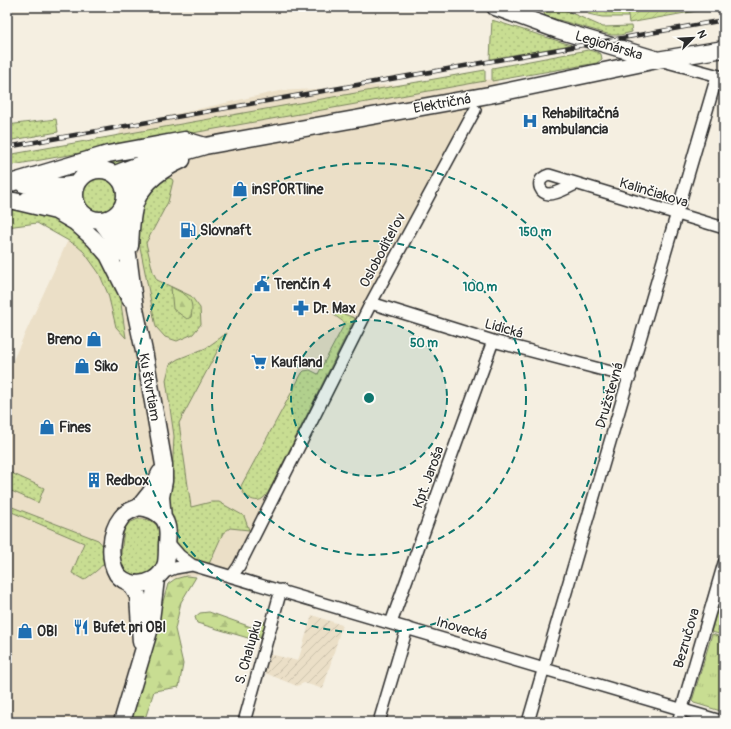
<svg xmlns="http://www.w3.org/2000/svg" width="731" height="729" viewBox="0 0 731 729" font-family="Pangolin,sans-serif">
	<style>
		.built { fill: #ebdfc7 }
		.industrial { fill: url(#industrial-furrows) }
		.grass { fill: url(#grass-dots); stroke: #7a845e }
		.forest { fill: url(#forest-firs); stroke: #7a845e }
		.park { fill: url(#park-tufts); stroke: #7a845e }
		.garden { fill: url(#garden-furrows); stroke: #7a845e }
		.lines { fill: none; stroke-linecap: round; stroke-linejoin: round }
		.street-casing { stroke: #2b2b2b; stroke-width: 14 }
		.secondary-casing { stroke: #2b2b2b; stroke-width: 19 }
		.street { stroke: #fdfcf7; stroke-width: 11 }
		.secondary { stroke: #fdfcf7; stroke-width: 16 }
		.rail-casing { stroke: #2b2b2b; stroke-width: 4.5 }
		.rail { stroke: #fdfcf7; stroke-width: 3; stroke-dasharray: 9; stroke-linecap: butt }
		.ring { fill: none; stroke: #0f766e; stroke-width: 2; stroke-dasharray: 7 5 }
		.labels { text-anchor: middle; stroke-width: 3; stroke-linejoin: round; paint-order: stroke }
		.street-label { font-size: 14px; fill: #2b2b2b; stroke: #fdfcf7 }
		.poi-label { font-size: 14px; font-weight: bold; fill: #2b2b2b; stroke: #fdfcf7; text-anchor: start }
		.centre { fill: #0f766e; stroke: #fdfcf7; stroke-width: 2 }
		.ring-label { font-size: 12px; text-anchor: middle; font-weight: bold; fill: #0f766e; stroke: #fdfcf7; stroke-width: 3; stroke-linejoin: round; paint-order: stroke }
	</style>
	<defs>
		<pattern id="industrial-furrows" width="10" height="10" patternUnits="userSpaceOnUse"><rect width="10" height="10" fill="#ebdfc7"/><path d="M-1 1l2-2M0 10L10 0M9 11l2-2" fill="none" stroke="#cac0ab"/></pattern>
		<pattern id="grass-dots" width="8" height="8" patternUnits="userSpaceOnUse"><rect width="8" height="8" fill="#c8dd92"/><path d="M2 2h.1M6 6h.1" fill="none" stroke="#acbe7e" stroke-width="1.8" stroke-linecap="round"/></pattern>
		<pattern id="forest-firs" width="22" height="20" patternUnits="userSpaceOnUse"><rect width="22" height="20" fill="#c8dd92"/><path d="M5 1l3.5 6h-7zM16 11l3.5 6h-7z" fill="#acbe7e"/></pattern>
		<pattern id="park-tufts" width="24" height="20" patternUnits="userSpaceOnUse"><rect width="24" height="20" fill="#c8dd92"/><path d="M3 7l-1-3M5 7V3M7 7l1-3M15 17l-1-3M17 17v-4M19 17l1-3" fill="none" stroke="#acbe7e"/></pattern>
		<pattern id="garden-furrows" width="10" height="10" patternUnits="userSpaceOnUse"><rect width="10" height="10" fill="#c8dd92"/><path d="M-1 1l2-2M0 10L10 0M9 11l2-2" fill="none" stroke="#acbe7e"/></pattern>
	</defs>
	<rect width="100%" height="100%" fill="#f5efe1"/>
	<filter id="ink" filterUnits="userSpaceOnUse"><feTurbulence type="fractalNoise" baseFrequency=".025" numOctaves="2"/><feDisplacementMap in="SourceGraphic" scale="8" xChannelSelector="R" yChannelSelector="G"/><feConvolveMatrix kernelMatrix="1 2 1 2 8 2 1 2 1" color-interpolation-filters="sRGB"/></filter>
	<g filter="url(#ink)">
		<!-- built -->
		<path class="built" d="M 499,79 L 349,353 L 239,569 L 162,580 L 116,722 L 7,722 L 7,373 L 68,240 L 123,126 L 279,91 Z"/>
		<!-- industrial -->
		<path class="industrial" d="M 312,615 L 342,625 L 323,689 L 304,683 L 297,686 L 265,673 L 270,654 L 298,661 Z"/>
		<!-- grass -->
		<path class="grass" d="M 542,7 L 558,7 L 603,27 L 631,26 L 632,32 L 620,35 L 611,35 L 545,16 Z
			M 591,7 L 598,10 L 600,7 L 627,7 L 628,17 L 602,17 L 588,14 Z
			M 492,20 L 571,45 L 490,59 Z
			M 588,50 L 596,52 L 601,54 L 602,59 L 597,63 L 492,81 L 492,68 Z
			M 485,70 L 485,81 L 7,166 L 7,155 Z
			M 56,119 L 58,132 L 7,141 L 7,125 Z
			M 170,146 L 115,168 L 95,165 L 84,169 L 72,178 L 37,181 L 63,172 Z
			M81 195a19 19 0 1 1 38 0a19 19 0 1 1-38 0Z
			M 169,178 L 172,179 L 173,181 L 168,202 L 146,243 L 153,272 L 157,280 L 191,296 L 200,308 L 201,324 L 193,334 L 177,341 L 165,337 L 156,327 L 137,232 L 139,215 L 147,197 L 157,185 Z
			M 7,209 L 43,214 L 69,225 L 107,263 L 115,284 L 121,304 L 126,338 L 116,327 L 108,294 L 99,273 L 84,252 L 76,245 L 37,223 L 7,227 Z
			M 335,311 L 355,318 L 272,485 C 269,490 267,496 262,499 C 254,504 241,495 241,486 L 302,373 L 304,371 L 310,370 L 318,374 L 345,323 L 334,315 Z
			M 227,333 L 179,423 L 191,507 L 211,502 L 219,502 L 244,516 L 249,530 L 230,528 L 223,533 L 209,564 L 192,560 L 174,544 L 167,502 L 172,477 L 174,436 L 166,380 L 170,364 L 178,359 L 206,348 Z
			M 7,471 L 44,488 L 38,503 L 7,489 Z
			M 7,505 L 98,540 C 117,559 99,569 84,580 L 72,573 L 84,543 L 7,510 Z
			M 138,519 C 161,518 161,533 159,551 C 158,559 158,569 151,575 C 148,577 140,578 136,579 L 123,571 L 120,561 L 124,530 L 129,523 Z
			M 724,587 L 724,635 L 711,632 Z"/>
		<!-- forest -->
		<path class="forest" d="M 600,7 L 624,7 L 625,8 L 622,14 L 605,11 Z
			M 171,287 C 186,295 195,297 191,317 L 187,319 L 173,309 Z
			M 186,576 L 196,577 L 181,602 L 175,629 L 183,664 L 179,687 L 154,691 L 144,722 L 129,722 L 168,584 L 175,579 Z
			M 209,612 L 251,627 L 264,621 L 265,625 L 260,638 L 255,640 L 197,623 L 195,617 L 200,613 Z"/>
		<!-- park -->
		<path class="park" d="M 712,634 L 724,638 L 724,712 L 694,703 L 692,701 Z"/>
		<!-- garden -->
		<path class="garden" d="M 627,7 L 719,7 L 629,23 Z"/>
		<g class="lines">
			<defs>
				<path id="street" d="M 663,61 L 723,77
					M 576,184 C 568,187 558,194 549,194 C 541,194 536,183 543,178 C 543,177 549,175 549,175 L 724,228
					M 371,303 L 493,341 L 630,377
					M 167,541 L 180,556 L 192,565 L 724,722
					M 162,573 L 175,568 L 192,565
					M 232,576 L 239,566 L 371,303 L 475,110
					M 391,623 L 493,341
					M 244,722 L 281,590
					M 379,722 L 407,628
					M 528,722 L 717,76
					M 678,722 L 724,563"/>
				<path id="secondary" d="M 495,7 L 558,30 L 655,59
					M75 195a25 25 0 1 1 50 0a25 25 0 1 1-50 0Z
					M 115,174 L 146,162 L 161,159 L 205,146 L 489,95 L 657,60 L 724,49
					M 7,184 L 108,154 L 157,145 L 185,140 L 205,146
					M 23,184 L 63,186 L 77,184
					M 125,191 L 133,181 L 155,164
					M 28,199 L 38,198 L 65,199 L 77,204
					M 14,201 L 56,211 L 75,222 L 94,239 L 108,255 L 130,299
					M 120,210 L 120,226 L 127,247 L 135,309 L 145,356 L 164,465 L 164,481 L 161,497 L 163,518
					M 100,220 L 116,241 L 122,253
					M 130,246 C 131,232 131,209 138,197 C 147,179 164,168 182,160
					M 139,507 C 148,508 156,510 163,518 C 169,525 168,536 167,545 C 167,551 167,557 166,563 C 162,578 147,586 132,583 C 126,582 121,579 117,574 C 108,559 110,532 121,518 C 125,512 132,510 139,507 Z
					M 139,507 L 151,492 L 160,473
					M 130,583 L 138,596 L 141,642
					M 122,722 L 150,628 L 156,579"/>
			</defs>
			<!-- street casing -->
			<use href="#street" class="street-casing"/>
			<!-- secondary casing -->
			<use href="#secondary" class="secondary-casing"/>
			<!-- street -->
			<use href="#street" class="street"/>
			<!-- secondary -->
			<use href="#secondary" class="secondary"/>
			<defs>
				<path id="rail" d="M 7,147 L 724,20"/>
			</defs>
			<!-- rail casing -->
			<use href="#rail" class="rail-casing"/>
			<!-- rail -->
			<use href="#rail" class="rail"/>
		</g>
	</g>
	<!-- distance rings -->
	<circle cx="369" cy="398" r="78" fill="#0f766e" fill-opacity=".12"/>
	<g class="ring">
		<circle cx="369" cy="398" r="78"/>
		<circle cx="369" cy="398" r="157"/>
		<circle cx="369" cy="398" r="235"/>
	</g>
	<!-- icons -->
	<defs>
		<symbol id="hospital-bare" viewBox="-9 -9 18 18"><path d="M-5-5h3v3.5h4V-5h3V5h-3V1.5h-4V5h-3Z" fill="#1f6fb2" stroke="#fdfcf7" stroke-width="2.5" paint-order="stroke"/></symbol>
		<symbol id="shop-bare" viewBox="-9 -9 18 18"><path d="M-5-2.5h2.3a2.7 3.5 0 0 1 5.4 0H5L5.5 6h-11ZM-1.5-2.5h3a1.5 2.3 0 0 0-3 0Z" fill="#1f6fb2" stroke="#fdfcf7" stroke-width="2.5" paint-order="stroke"/></symbol>
		<symbol id="fuel-bare" viewBox="-9 -9 18 18"><path d="M-5.5-6h7V0h2V4h1.3V-2.5L3-4.5l.8-.8L6-3V5H2.5V1h-1V6h-7ZM-4.2-4.7v3.2H.2V-4.7Z" fill="#1f6fb2" stroke="#fdfcf7" stroke-width="2.5" paint-order="stroke"/></symbol>
		<symbol id="civic-bare" viewBox="-9 -9 18 18"><path d="M-.6-6.5H3V-4.5H.6V-3L4-1V1h2V6H-6V1h2V-1L-.6-3ZM-1.2 2.5V6h2.4V2.5Z" fill="#1f6fb2" stroke="#fdfcf7" stroke-width="2.5" paint-order="stroke"/></symbol>
		<symbol id="pharmacy-bare" viewBox="-9 -9 18 18"><path d="M-2-6h4v4h4v4h-4v4h-4v-4h-4v-4h4Z" fill="#1f6fb2" stroke="#fdfcf7" stroke-width="2.5" paint-order="stroke"/></symbol>
		<symbol id="supermarket-bare" viewBox="-9 -9 18 18"><path d="M-6-5.5h2.5l.6 2H6L4.5 2H-2.5L-4.4-4H-6ZM-1.5 3.2a1.3 1.3 0 1 0 .1 0ZM3 3.2a1.3 1.3 0 1 0 .1 0Z" fill="#1f6fb2" stroke="#fdfcf7" stroke-width="2.5" paint-order="stroke"/></symbol>
		<symbol id="building-bare" viewBox="-9 -9 18 18"><path d="M-4-6H4V6H1V3H-1V6H-4ZM-2.5-4.3h1.7v1.8h-1.7ZM.8-4.3h1.7v1.8H.8ZM-2.5-1h1.7V.8h-1.7ZM.8-1h1.7V.8H.8Z" fill="#1f6fb2" stroke="#fdfcf7" stroke-width="2.5" paint-order="stroke"/></symbol>
		<symbol id="restaurant-bare" viewBox="-9 -9 18 18"><path d="M-5-6h1v4h1v-4h1v4h1v-4h1v5L-1.5 .5V6h-2V.5L-5-1ZM5-6V6H3V1.5H1.5Q1.5-4 5-6Z" fill="#1f6fb2" stroke="#fdfcf7" stroke-width="2.5" paint-order="stroke"/></symbol>
	</defs>
	<g fill-rule="evenodd">
		<use href="#hospital-bare" x="519" y="110" width="22" height="22"/>
		<use href="#shop-bare" x="229" y="178" width="22" height="22"/>
		<use href="#fuel-bare" x="177" y="219" width="22" height="22"/>
		<use href="#civic-bare" x="251" y="273" width="22" height="22"/>
		<use href="#pharmacy-bare" x="290" y="297" width="22" height="22"/>
		<use href="#shop-bare" x="83" y="328" width="22" height="22"/>
		<use href="#supermarket-bare" x="248" y="351" width="22" height="22"/>
		<use href="#shop-bare" x="71" y="355" width="22" height="22"/>
		<use href="#shop-bare" x="36" y="416" width="22" height="22"/>
		<use href="#building-bare" x="83" y="469" width="22" height="22"/>
		<use href="#restaurant-bare" x="70" y="616" width="22" height="22"/>
		<use href="#shop-bare" x="14" y="620" width="22" height="22"/>
	</g>
	<g class="labels">
		<!-- street labels -->
		<g class="street-label">
			<text transform="translate(609 45) rotate(17)" y="5">Legionárska</text>
			<text transform="translate(442 103) rotate(-10)" y="5">Električná</text>
			<text transform="translate(654 192) rotate(17)" y="5">Kalinčiakova</text>
			<text transform="translate(382 250) rotate(-62)" y="5">Osloboditeľov</text>
			<text transform="translate(504 328) rotate(16)" y="5">Lidická</text>
			<text transform="translate(150 387) rotate(80)" y="5">Ku štvrtiam</text>
			<text transform="translate(609 395) rotate(-74)" y="5">Družstevná</text>
			<text transform="translate(428 477) rotate(-70)" y="5">Kpt. Jaroša</text>
			<text transform="translate(462 628) rotate(16)" y="5">Inovecká</text>
			<text transform="translate(686 638) rotate(-74)" y="5">Bezručova</text>
			<text transform="translate(248 652) rotate(-74)" y="5">S. Chalupku</text>
		</g>
		<!-- poi labels -->
		<g class="poi-label">
			<text x="542" y="118">Rehabilitačná<tspan x="542" dy="16">ambulancia</tspan></text>
			<text x="252" y="194">inSPORTline</text>
			<text x="200" y="235">Slovnaft</text>
			<text x="274" y="289">Trenčín 4</text>
			<text x="313" y="313">Dr. Max</text>
			<text x="82" y="344" text-anchor="end">Breno</text>
			<text x="271" y="367">Kaufland</text>
			<text x="94" y="371">Siko</text>
			<text x="59" y="432">Fines</text>
			<text x="106" y="485">Redbox</text>
			<text x="93" y="632">Bufet pri OBI</text>
			<text x="37" y="636">OBI</text>
		</g>
	</g>
	<circle cx="369" cy="398" r="6" class="centre"/>
	<g class="ring-label">
		<text x="535" y="236">150 m</text>
		<text x="480" y="291">100 m</text>
		<text x="424" y="347">50 m</text>
	</g>
	<!-- margin -->
	<rect width="731" height="729" fill="none" stroke="#fdfcf7" stroke-width="24"/>
	<rect x="12" y="12" width="707" height="705" fill="none" stroke="#2b2b2b" stroke-width="1.5" filter="url(#ink)"/>
	<!-- north arrow -->
	<g transform="translate(693 38) rotate(66)" stroke="#fdfcf7" stroke-width="3" paint-order="stroke">
	<path d="M0-3L7 15L0 10L-7 15Z" fill="#2b2b2b"/>
	<text y="-6" font-size="11" font-weight="bold" text-anchor="middle" fill="#2b2b2b">N</text>
	</g>
</svg>
